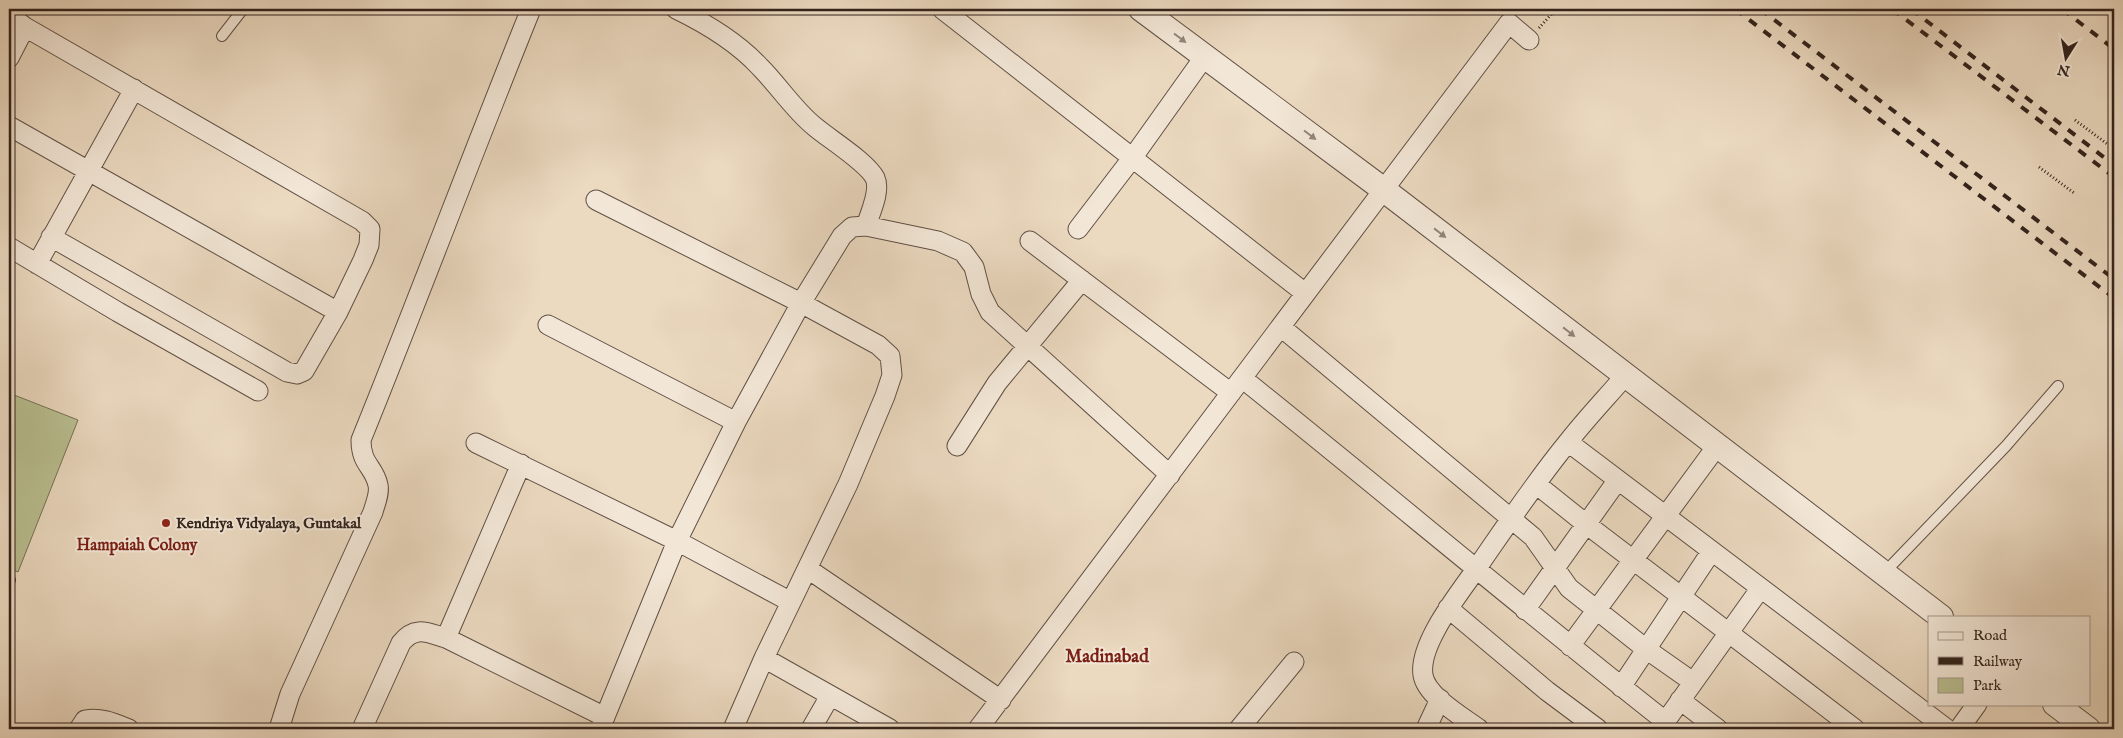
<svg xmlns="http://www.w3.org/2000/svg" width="2123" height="738" viewBox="0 0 2123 738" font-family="'IM FELL English',serif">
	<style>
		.green { fill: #b9bf91; stroke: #767156 }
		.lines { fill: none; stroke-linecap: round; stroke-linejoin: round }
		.service-casing { stroke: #605045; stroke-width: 12 }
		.minor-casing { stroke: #605045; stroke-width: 21 }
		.tertiary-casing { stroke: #605045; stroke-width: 26 }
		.path { stroke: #32231c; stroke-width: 3; stroke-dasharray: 1 2.5; stroke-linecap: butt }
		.service { stroke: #f2e6d6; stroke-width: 10 }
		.minor { stroke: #f2e6d6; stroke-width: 19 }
		.tertiary { stroke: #f2e6d6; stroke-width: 24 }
		.rail { stroke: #32231c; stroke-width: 4; stroke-dasharray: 9 9; stroke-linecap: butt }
		.oneway { fill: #928479 }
		.poi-dot { fill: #8f2418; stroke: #f2e6d6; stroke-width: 2 }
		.labels { text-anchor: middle; stroke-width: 4; stroke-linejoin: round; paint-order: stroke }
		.poi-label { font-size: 15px; font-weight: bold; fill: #32231c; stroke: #f2e6d6; text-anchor: start }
		.neighbourhood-label { font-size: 16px; font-weight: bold; fill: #7a1f14; stroke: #f2e6d6 }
		.quarter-label { font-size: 18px; font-weight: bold; fill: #7a1f14; stroke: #f2e6d6 }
	</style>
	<rect width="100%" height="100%" fill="#ebd9c0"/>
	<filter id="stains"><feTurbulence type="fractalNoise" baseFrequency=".004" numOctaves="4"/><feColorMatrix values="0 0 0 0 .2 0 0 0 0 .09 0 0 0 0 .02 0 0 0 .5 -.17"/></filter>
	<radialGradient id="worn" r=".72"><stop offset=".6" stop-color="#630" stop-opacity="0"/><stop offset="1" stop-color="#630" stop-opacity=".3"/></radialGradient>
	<!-- green -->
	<path class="green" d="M 9,393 L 78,420 L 18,572 L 9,568 Z"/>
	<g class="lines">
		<defs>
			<path id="service" d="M 222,36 L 243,9
				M 1884,573 L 2006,446 L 2058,386
				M 9,582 L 10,580"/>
			<path id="minor" d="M 676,9 C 707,24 737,42 760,67 C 778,85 795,111 814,126 C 829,139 867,162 875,178 C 881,191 870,213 866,226
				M 942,9 L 1305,293
				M 9,15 L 25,27 L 362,221 L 370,229 L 369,245 L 363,260 L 338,312 L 304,371 L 297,374 L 287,372 L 51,237
				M 9,58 L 25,27
				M 9,126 L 338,312
				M 596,200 L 801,303 L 878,345 L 890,356 L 892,375 L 885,396 L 848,484 L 764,658 L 733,729
				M 1078,229 L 1133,157 L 1205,56
				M 1030,241 L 1231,393
				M 9,247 L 118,312 L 258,391
				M 37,264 L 134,89
				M 548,325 L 736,422
				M 1281,327 L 1533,537 L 1569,588 L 1646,649 L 1693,682
				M 1242,378 C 1384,492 1523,609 1665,721
				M 1568,442 L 1947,729
				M 476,443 L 677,541 L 791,602
				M 957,446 L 997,383 L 1082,280
				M 1536,484 L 1586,524 L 1855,729
				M 808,569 L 1001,700
				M 1448,608 L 1547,691 L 1598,729
				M 1525,610 L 1617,481
				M 446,638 L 521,464
				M 1570,646 L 1717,446
				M 764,658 L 890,729
				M 1621,687 L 1711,552
				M 1680,700 L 1718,729
				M 79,729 L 85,720 C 101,717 114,723 129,729
				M 279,729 L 290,694 L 373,512 C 375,504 380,494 378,485 C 374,466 361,465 361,440 C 419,297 473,152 531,9
				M 362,729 L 401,643 C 415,625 428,633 446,638 L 605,717
				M 600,729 L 677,541 L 736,422 L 801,303 L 842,236 L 852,227 L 866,226 L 938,241 L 963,252 L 974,267 L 981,294 L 990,312 L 1170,475
				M 811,729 L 830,696
				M 978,729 L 1509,23 L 1529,40
				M 1239,729 L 1294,662
				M 1426,729 L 1440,699
				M 1479,729 C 1463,717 1426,696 1423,675 C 1418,643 1462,590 1479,565 C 1508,523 1536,481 1568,442 C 1586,419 1606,398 1625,376
				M 1660,729 L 1760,589
				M 1959,729 L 1977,704"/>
			<path id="tertiary" d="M 1141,9 L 1384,190 L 1941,617
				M 2055,704 L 2088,729"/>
		</defs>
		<!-- service casing -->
		<use href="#service" class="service-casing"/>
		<!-- minor casing -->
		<use href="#minor" class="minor-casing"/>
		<!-- tertiary casing -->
		<use href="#tertiary" class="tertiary-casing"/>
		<!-- path -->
		<path class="path" d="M 1539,28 L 1556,9
			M 2075,120 L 2110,146
			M 2039,167 L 2074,193"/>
		<!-- service -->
		<use href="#service" class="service"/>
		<!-- minor -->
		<use href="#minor" class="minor"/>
		<!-- tertiary -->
		<use href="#tertiary" class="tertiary"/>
		<!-- rail -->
		<path class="rail" d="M 1735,9 L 2114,298
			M 1760,9 L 2114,279
			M 1892,9 L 2114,177
			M 1911,9 L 2114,165
			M 2062,9 L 2114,49"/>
	</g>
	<!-- one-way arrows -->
	<defs><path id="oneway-solid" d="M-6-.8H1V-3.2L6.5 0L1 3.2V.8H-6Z" transform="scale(1.25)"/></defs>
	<g class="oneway">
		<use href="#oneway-solid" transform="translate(1180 38) rotate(37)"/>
		<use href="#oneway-solid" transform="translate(1310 135) rotate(37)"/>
		<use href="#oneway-solid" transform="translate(1440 233) rotate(38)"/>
		<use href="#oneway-solid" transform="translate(1569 332) rotate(38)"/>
	</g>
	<!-- markers -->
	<circle class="poi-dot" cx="166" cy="523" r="5"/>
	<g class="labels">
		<!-- poi labels -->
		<g class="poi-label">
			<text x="176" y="528">Kendriya Vidyalaya, Guntakal</text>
		</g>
		<!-- neighbourhood labels -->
		<g class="neighbourhood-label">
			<text x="137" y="550">Hampaiah Colony</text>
		</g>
		<!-- quarter labels -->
		<g class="quarter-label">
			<text x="1107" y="662">Madinabad</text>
		</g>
	</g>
	<!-- margin -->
	<rect width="2123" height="738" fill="none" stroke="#ebd9c0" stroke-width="30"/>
	<rect x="10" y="10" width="2103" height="718" fill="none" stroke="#32231c" stroke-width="2.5"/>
	<rect x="15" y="15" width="2093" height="708" fill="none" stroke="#32231c"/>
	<!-- legend -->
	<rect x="1928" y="616" width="162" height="90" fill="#f2e6d6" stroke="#a5988c"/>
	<rect x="1938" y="632" width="25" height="8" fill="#f2e6d6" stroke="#a5988c"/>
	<text x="1973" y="640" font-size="15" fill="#32231c">Road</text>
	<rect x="1938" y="657" width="25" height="8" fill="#32231c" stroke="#a5988c"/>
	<text x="1973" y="666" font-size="15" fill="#32231c">Railway</text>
	<rect x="1938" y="678" width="25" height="15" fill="#b9bf91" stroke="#a5988c"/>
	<text x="1973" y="690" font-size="15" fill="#32231c">Park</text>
	<!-- north arrow -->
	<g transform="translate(2066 58) rotate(191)" stroke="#f2e6d6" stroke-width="4" paint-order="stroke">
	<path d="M0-4L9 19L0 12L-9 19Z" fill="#32231c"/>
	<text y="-8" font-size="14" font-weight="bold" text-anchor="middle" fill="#32231c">N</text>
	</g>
	<rect width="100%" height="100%" filter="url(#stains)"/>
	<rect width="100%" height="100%" fill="url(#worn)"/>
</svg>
